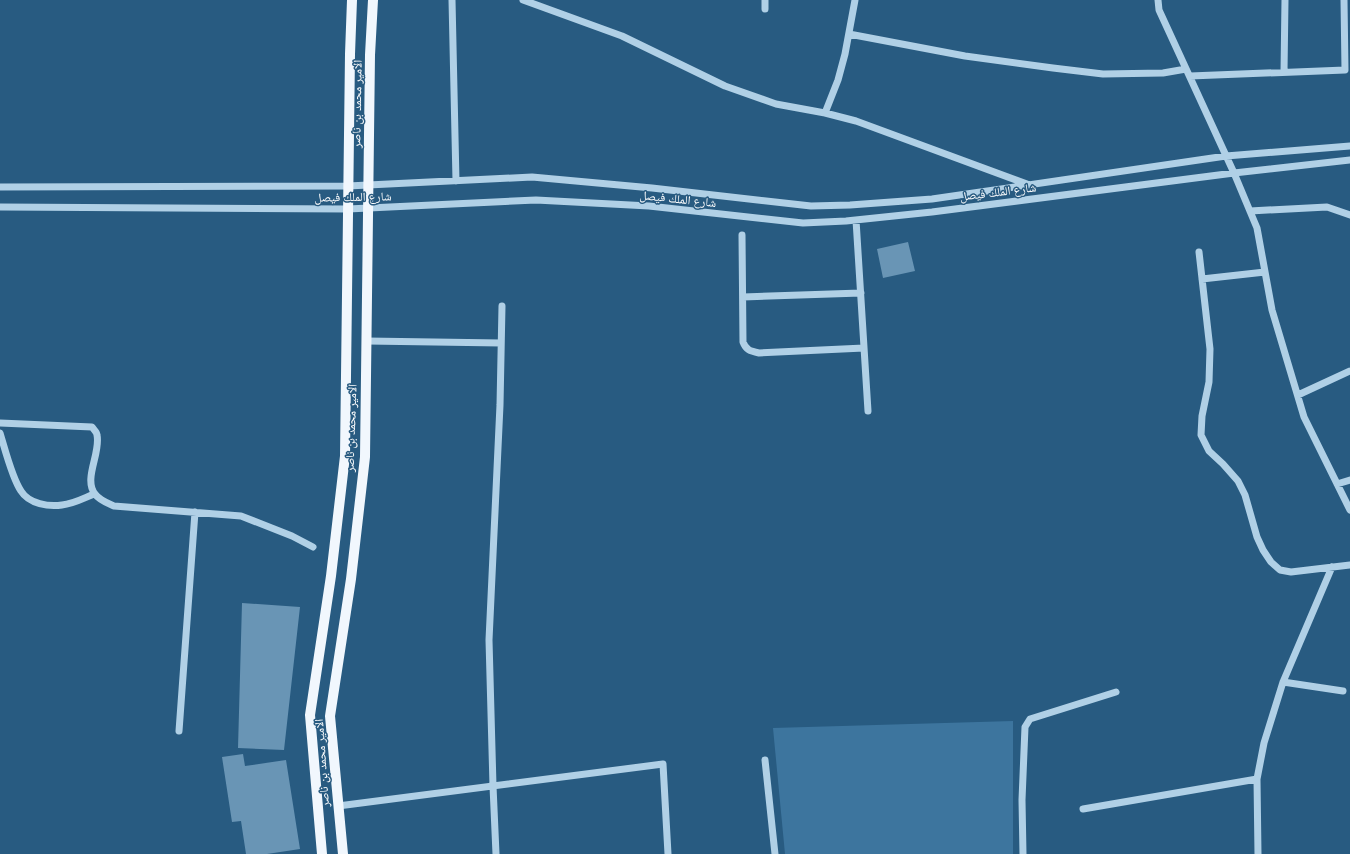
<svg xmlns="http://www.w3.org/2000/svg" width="1350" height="854" viewBox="0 0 1350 854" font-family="Mulish,'Noto Naskh Arabic',sans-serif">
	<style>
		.green { fill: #3d759e }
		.building { fill: #6995b5 }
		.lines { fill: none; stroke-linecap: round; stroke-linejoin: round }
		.minor { stroke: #b0d0e6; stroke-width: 7 }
		.major { stroke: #f1f7fd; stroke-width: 10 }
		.labels { text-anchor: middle; stroke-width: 3; stroke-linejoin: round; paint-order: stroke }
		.street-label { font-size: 12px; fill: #fff; stroke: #285b81 }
	</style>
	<rect width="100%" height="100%" fill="#285b81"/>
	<!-- green -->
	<path class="green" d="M 1013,721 L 1013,854 L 785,854 L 773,728 Z"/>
	<!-- building -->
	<path class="building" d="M 908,242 L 915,271 L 883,278 L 877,249 Z
		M 242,603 L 300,607 L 284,750 L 238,748 Z
		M 243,754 L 245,766 L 286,760 L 300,849 L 267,854 L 246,854 L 241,821 L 232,822 L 222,757 Z"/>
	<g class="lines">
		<!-- minor -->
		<path class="minor" d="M 452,0 L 456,181
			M 523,0 L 622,36 L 725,86 L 776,104 L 825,113 L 856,121 L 1027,184
			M 1158,0 L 1159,10 L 1234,173 L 1257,228 L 1272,310 L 1304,417 L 1350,510
			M 765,9 L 765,0
			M 849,34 L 965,56 L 1053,68 L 1103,74 L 1163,73 L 1186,69
			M 1284,72 L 1285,0
			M 1190,76 L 1345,70 L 1344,0
			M 825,113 L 838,80 L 845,54 L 855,0
			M 0,187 L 348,186 L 532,177 L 652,188 L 811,206 L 850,205 L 932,199 L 1226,156 L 1350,146
			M 0,207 L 348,209 L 536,200 L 649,206 L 803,223 L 846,221 L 932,212 L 1234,173 L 1350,160
			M 1250,211 L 1327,207 L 1350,215
			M 856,220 L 868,411
			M 742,235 L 743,342 C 746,350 750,351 759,353 L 864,348
			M 1199,252 L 1210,349 L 1209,382 L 1202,416 L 1201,435 L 1209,451 L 1223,464 L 1238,481 L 1245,495 L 1257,537 L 1263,550 L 1271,562 L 1280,570 L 1291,572 L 1350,565
			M 1202,279 L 1265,272
			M 743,297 L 861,293
			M 367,341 L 501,343
			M 1298,395 L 1350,371
			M 0,423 L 92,427 C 94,430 97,432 97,435 C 101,453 83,479 95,494 C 99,500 107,503 114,506 L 241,516 L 292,536 L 313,547
			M 0,433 C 5,449 12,478 21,491 C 29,504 49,507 62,505 C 73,504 84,498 94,494
			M 1337,484 L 1350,480
			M 1283,682 L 1343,691
			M 179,731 L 195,512
			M 765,760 L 775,854
			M 338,806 L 663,764 L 668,854
			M 1083,809 L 1257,779
			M 496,854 L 493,786 L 489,640 L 500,405 L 502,306
			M 1023,854 L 1022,800 L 1025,727 L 1030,719 L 1116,692
			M 1258,854 L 1257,779 L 1264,743 L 1283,682 L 1332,567"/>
		<!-- major -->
		<path class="major" d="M 322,854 L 310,715 L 331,576 L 345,456 L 350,54 L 352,0
			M 343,854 L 330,716 L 351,579 L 365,457 L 370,55 L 373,0"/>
	</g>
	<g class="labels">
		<!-- street labels -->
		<g class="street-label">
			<text transform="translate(357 104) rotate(-89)" y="4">الامير محمد بن ناصر</text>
			<text transform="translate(998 192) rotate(-7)" y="4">شارع الملك فيصل</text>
			<text transform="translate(353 197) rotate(-1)" y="4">شارع الملك فيصل</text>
			<text transform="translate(678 199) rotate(6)" y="4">شارع الملك فيصل</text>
			<text transform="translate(351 428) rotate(-88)" y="4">الامير محمد بن ناصر</text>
			<text transform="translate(322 763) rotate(-94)" y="4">الامير محمد بن ناصر</text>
		</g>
	</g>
</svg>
